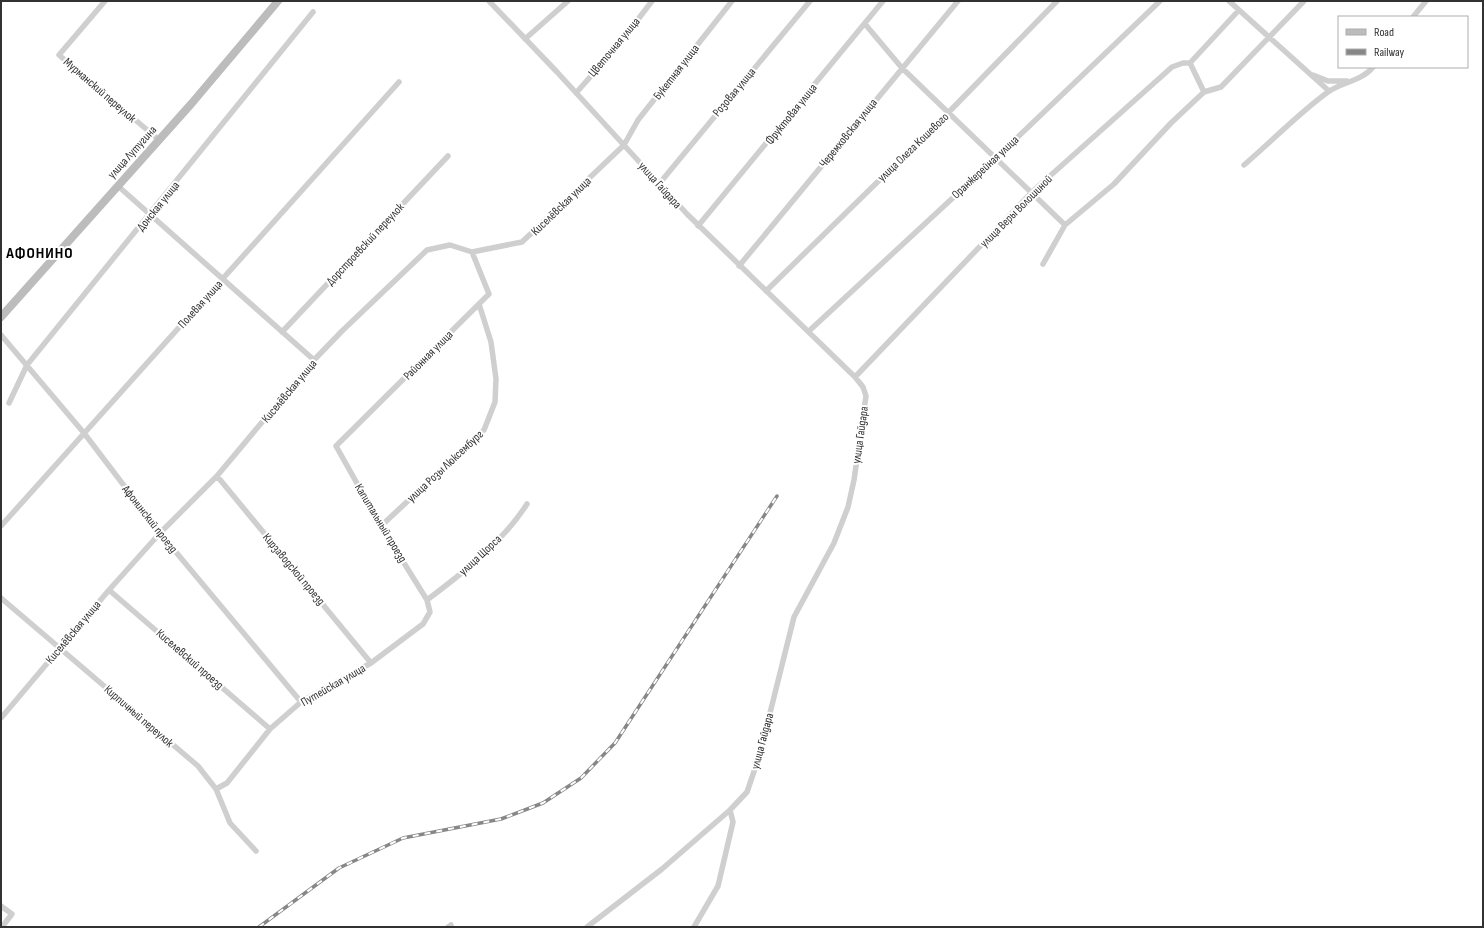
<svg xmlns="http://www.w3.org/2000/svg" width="1484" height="928" viewBox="0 0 1484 928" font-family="'Sofia Sans Condensed',sans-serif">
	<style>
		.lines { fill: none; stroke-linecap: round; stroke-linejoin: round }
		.minor { stroke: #cfcfcf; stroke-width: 5.5 }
		.secondary { stroke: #bcbcbc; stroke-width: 8 }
		.rail-casing { stroke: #878787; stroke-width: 3.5 }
		.rail { stroke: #fff; stroke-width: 2; stroke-dasharray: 6; stroke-linecap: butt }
		.labels { text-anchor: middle; stroke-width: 4; stroke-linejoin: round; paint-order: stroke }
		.street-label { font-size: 12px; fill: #323232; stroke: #fff }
		.district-label { font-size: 16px; font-weight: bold; letter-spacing: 1px; fill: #000; stroke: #fff }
	</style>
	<rect width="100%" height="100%" fill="#fff"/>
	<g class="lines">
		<!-- minor -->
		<path class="minor" d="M 105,1 L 59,55 L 159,140
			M 489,1 L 557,72 L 687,214 L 855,377 L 863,387 L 866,396 L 854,480 L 848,507 L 834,543 L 794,617 L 759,757 L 747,792 L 730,810 L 662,869 L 587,927
			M 1229,1 L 1329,91
			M 1413,17 L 1426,1
			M 865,24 L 902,68 L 1065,225 L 1043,264
			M 525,39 L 568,1
			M 1313,75 L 1328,81 L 1347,81
			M 1204,92 L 1190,63 L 1239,10
			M 576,93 L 620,43 L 652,1
			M 1244,165 C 1271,142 1300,112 1328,92 C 1342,82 1362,81 1373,67
			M 659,184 L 810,1
			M 118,186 L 314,360
			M 1065,225 L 1114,184 L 1171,123 L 1204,92 L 1221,87 L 1304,1
			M 698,226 L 883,1
			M 739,266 L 958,1
			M 766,291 L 947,114 L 1057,1
			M 809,331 L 997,157 L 1160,1
			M 282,332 L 448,156
			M 1,335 L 84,433 L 160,533 L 301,702
			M 855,377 L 1032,192 L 1172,67 L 1183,63 L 1190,63
			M 9,403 L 27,365 L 313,12
			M 217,476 L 371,663
			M 1,526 L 399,82
			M 381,526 L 484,430 L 495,402 L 496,379 L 491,342 L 479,304
			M 109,590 L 270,729
			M 1,598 L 198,766 L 216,789 L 230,823 L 256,851
			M 427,600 C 464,572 502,543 527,504
			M 1,718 L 109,590 L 160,533 L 217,476 L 314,360 L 342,331 L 427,250 L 450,245 L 472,252 L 522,242 L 624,145 L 638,120 L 732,1
			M 216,789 L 227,783 L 270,729 L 301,702 L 371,663 L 423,624 L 430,612 L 427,600 L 381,526 L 336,446 L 489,294 L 472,252
			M 1,906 L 12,914 L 2,927
			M 448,927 L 451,925
			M 694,927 L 718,886 L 733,822 L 730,810"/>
		<!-- secondary -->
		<path class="secondary" d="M 1,317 L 192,103 L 278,1"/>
		<defs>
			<path id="rail" d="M 259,927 L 339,868 L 403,838 L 501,819 L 543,803 L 581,778 L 615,743 L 777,496"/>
		</defs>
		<!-- rail casing -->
		<use href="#rail" class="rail-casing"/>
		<!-- rail -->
		<use href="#rail" class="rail"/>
	</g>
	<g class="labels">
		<!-- street labels -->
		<g class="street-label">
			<text transform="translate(614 47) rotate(-50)" y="4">Цветочная улица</text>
			<text transform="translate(676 72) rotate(-52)" y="4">Букетная улица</text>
			<text transform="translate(100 90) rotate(41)" y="4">Мурманский переулок</text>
			<text transform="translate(734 92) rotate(-50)" y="4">Розовая улица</text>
			<text transform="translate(791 114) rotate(-51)" y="4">Фруктовая улица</text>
			<text transform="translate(848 133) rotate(-51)" y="4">Черемховская улица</text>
			<text transform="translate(913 147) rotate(-44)" y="4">улица Олега Кошевого</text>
			<text transform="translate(132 152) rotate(-48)" y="4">улица Лутугина</text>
			<text transform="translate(985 167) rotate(-43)" y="4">Оранжерейная улица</text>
			<text transform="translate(660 185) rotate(48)" y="4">улица Гайдара</text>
			<text transform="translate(158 206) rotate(-51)" y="4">Донская улица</text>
			<text transform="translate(561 206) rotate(-44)" y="4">Киселёвская улица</text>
			<text transform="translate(1016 211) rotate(-45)" y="4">улица Веры Волошиной</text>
			<text transform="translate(365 244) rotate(-47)" y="4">Дорстроевский переулок</text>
			<text transform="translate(200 304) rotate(-48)" y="4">Полевая улица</text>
			<text transform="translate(428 355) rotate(-45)" y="4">Районная улица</text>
			<text transform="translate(289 391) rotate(-50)" y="4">Киселёвская улица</text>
			<text transform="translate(860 435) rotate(-82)" y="4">улица Гайдара</text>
			<text transform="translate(445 466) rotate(-43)" y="4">улица Розы Люксембург</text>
			<text transform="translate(150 519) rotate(52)" y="4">Афонинский проезд</text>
			<text transform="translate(381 523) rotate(59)" y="4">Капитальный проезд</text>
			<text transform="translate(480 555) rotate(-43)" y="4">улица Щорса</text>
			<text transform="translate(294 569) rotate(50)" y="4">Кирзаводской проезд</text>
			<text transform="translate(73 632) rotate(-50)" y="4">Киселёвская улица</text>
			<text transform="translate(190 659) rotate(41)" y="4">Киселевский проезд</text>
			<text transform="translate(333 685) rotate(-30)" y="4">Путейская улица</text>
			<text transform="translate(139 716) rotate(41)" y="4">Кирпичный переулок</text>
			<text transform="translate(762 741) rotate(-75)" y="4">улица Гайдара</text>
		</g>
		<!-- district labels -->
		<g class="district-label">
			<text x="40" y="258">АФОНИНО</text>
		</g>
	</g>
	<!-- border -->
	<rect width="1484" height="928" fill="none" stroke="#323232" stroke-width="4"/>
	<!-- legend -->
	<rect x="1338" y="16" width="130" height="52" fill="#ffffff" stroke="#adadad"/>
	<rect x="1346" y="29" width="20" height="6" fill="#bcbcbc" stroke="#adadad"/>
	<text x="1374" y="36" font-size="12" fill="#323232">Road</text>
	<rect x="1346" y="49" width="20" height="6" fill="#878787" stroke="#adadad"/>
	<text x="1374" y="56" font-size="12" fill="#323232">Railway</text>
</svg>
